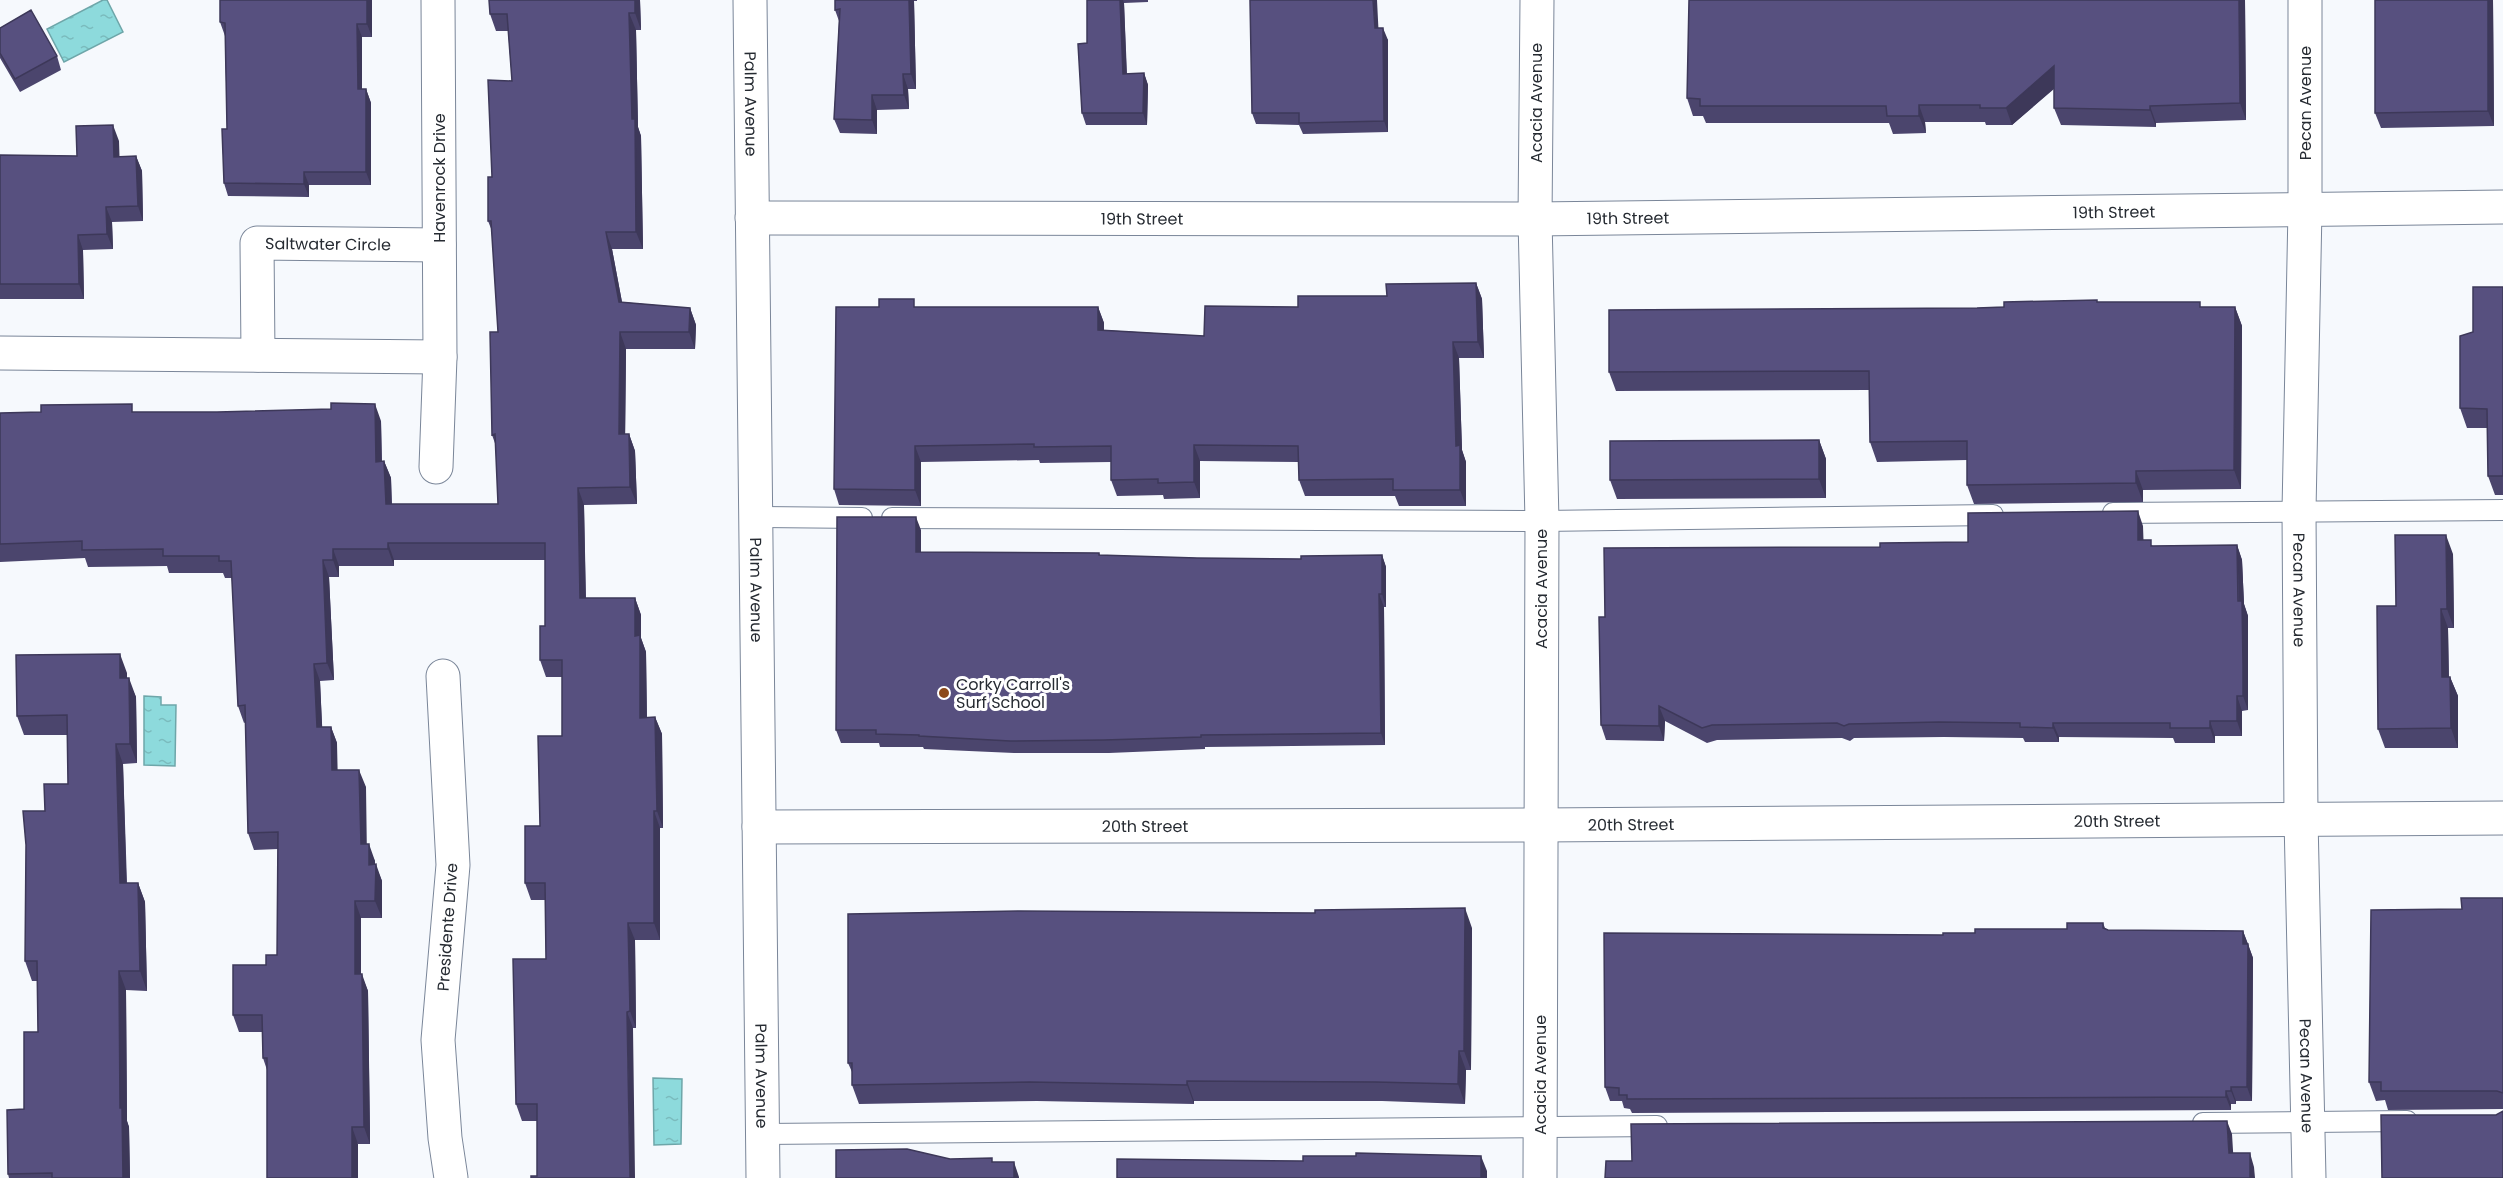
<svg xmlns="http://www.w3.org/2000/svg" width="2503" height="1178" viewBox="0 0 2503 1178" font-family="Poppins,sans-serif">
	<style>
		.water { fill: url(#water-ripples); stroke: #6ea6a9; stroke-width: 1.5 }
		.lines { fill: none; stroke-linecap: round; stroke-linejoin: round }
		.lane-casing { stroke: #7a8699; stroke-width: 22 }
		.street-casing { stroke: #7a8699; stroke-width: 35 }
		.secondary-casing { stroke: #7a8699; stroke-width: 35 }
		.lane { stroke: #fff; stroke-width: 20 }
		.street { stroke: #fff; stroke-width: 33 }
		.secondary { stroke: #fff; stroke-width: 33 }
		.wall { fill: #4b456d }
		.shaded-wall { fill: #3d3859 }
		.building { fill: #57507f; stroke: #3d3859; stroke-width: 1.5 }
		.poi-dot { fill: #8c4919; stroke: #fff; stroke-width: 2 }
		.labels { text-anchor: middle; stroke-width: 6; stroke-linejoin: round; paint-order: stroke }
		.street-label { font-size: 16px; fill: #262b32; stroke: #fff }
		.poi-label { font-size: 16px; fill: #262b32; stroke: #fff; text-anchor: start }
	</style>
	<defs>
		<pattern id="water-ripples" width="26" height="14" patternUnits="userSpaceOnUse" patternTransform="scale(1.5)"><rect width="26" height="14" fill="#8ddadc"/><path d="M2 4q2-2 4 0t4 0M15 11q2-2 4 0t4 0" fill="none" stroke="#7abbbd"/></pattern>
	</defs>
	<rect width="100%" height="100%" fill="#f6f9fd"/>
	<!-- water -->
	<path class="water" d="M 103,0 L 107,0 L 123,32 L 64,62 L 47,29 Z
		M 144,696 L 161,697 L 161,705 L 176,705 L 175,766 L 144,765 Z
		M 653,1078 L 682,1079 L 681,1144 L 654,1145 Z"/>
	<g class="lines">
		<defs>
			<path id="lane" d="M 2113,513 L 2503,510
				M 756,517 L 862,518
				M 892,518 L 1542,521 L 1993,515
				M 2203,1123 L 2407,1121
				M 763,1134 L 1657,1126"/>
			<g id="street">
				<path d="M 1537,0 L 1535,219 L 1542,521 L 1540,1178"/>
				<path id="s1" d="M 2305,0 L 2305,209 L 2299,511 L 2301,819 L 2309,1178"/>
				<path id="s2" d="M 752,218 L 1535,219 L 2503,207"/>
				<path d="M 0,353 L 440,357"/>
				<path id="s3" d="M 258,355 L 257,243 L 439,245"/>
				<path d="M 436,467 L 440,357 L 438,0"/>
				<path d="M 443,676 L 453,865 L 438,1040 L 445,1138 L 451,1178"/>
				<path id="s4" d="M 759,827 L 1540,825 L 2503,818"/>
			</g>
			<g id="secondary">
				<path id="s5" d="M 750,0 L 763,1178"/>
			</g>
		</defs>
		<!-- lane casing -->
		<use href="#lane" class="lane-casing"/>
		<!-- street casing -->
		<use href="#street" class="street-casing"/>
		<!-- secondary casing -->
		<use href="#secondary" class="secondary-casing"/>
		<!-- lane -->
		<use href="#lane" class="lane"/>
		<!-- street -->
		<use href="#street" class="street"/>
		<!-- secondary -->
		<use href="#secondary" class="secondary"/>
	</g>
	<!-- wall -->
	<path class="wall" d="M 372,0 L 372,37 L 362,37 L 362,89 L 366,89 L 371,103 L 371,185 L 309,185 L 309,197 L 228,196 L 224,183 L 227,129 L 225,36 L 220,22 Z
		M 640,0 L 641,30 L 636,30 L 638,127 L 641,136 L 643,249 L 612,249 L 622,302 L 690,308 L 696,325 L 695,349 L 626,349 L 625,434 L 629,434 L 635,451 L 637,504 L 584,505 L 586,598 L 635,598 L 641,615 L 641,638 L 646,652 L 647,717 L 655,717 L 662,734 L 663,828 L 660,828 L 660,940 L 635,940 L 636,1028 L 633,1028 L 537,1176 L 537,1121 L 522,1121 L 516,1104 L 546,959 L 545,900 L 531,900 L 525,883 L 540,826 L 562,736 L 562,677 L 546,677 L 540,660 L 545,626 L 545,560 L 394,560 L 394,566 L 339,566 L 339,577 L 329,577 L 334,680 L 320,681 L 322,727 L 331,727 L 337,743 L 337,770 L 366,787 L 366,844 L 375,861 L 375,864 L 382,881 L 382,918 L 361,918 L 361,974 L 368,991 L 370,1127 L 370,1144 L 358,1144 L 267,1070 L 263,1058 L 262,1032 L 239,1032 L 233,1015 L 266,965 L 277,955 L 278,849 L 254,850 L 248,833 L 246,722 L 244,723 L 238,706 L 232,578 L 225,578 L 223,573 L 169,573 L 167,566 L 88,567 L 85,558 L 0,562 L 0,413 L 134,412 L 381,421 L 382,462 L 384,461 L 391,478 L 392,504 L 498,504 L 496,446 L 492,435 L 498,332 L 492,231 L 488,221 L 492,177 L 512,81 L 508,31 L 496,31 L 490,14 Z
		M 835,0 L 917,0 L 917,1 L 914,1 L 916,89 L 908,89 L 909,109 L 877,110 L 877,134 L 840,133 L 834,119 L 839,21 L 835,10 Z
		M 1087,0 L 1148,0 L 1148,2 L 1124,3 L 1127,74 L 1144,73 L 1148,85 L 1147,125 L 1086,125 L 1082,113 L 1087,43 Z
		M 2245,0 L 2246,120 L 2156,123 L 2156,127 L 2061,125 L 2054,108 L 2054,88 L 2012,125 L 1986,125 L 1985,122 L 1925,122 L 1926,133 L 1893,134 L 1889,123 L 1706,123 L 1703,116 L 1693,116 L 1687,98 Z
		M 2375,0 L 2493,0 L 2494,126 L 2381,128 L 2375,113 Z
		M 0,28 L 57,56 L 61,70 L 20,92 L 0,58 Z
		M 1378,28 L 1388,40 L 1388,132 L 1303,134 L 1299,125 L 1256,124 L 1252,113 Z
		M 119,141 L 119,157 L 136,156 L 142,171 L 143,221 L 112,222 L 113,249 L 83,250 L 84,299 L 0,299 L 0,155 L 77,156 Z
		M 1476,283 L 1482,299 L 1484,358 L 1459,358 L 1462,450 L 1466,462 L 1466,506 L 1399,506 L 1395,496 L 1305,496 L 1299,480 L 1299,462 L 1200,461 L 1200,498 L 1164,499 L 1163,495 L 1117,496 L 1111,480 L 1111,462 L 1040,463 L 1039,460 L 921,462 L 921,506 L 839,505 L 834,489 L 917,307 L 1098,307 L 1104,323 L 1104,330 L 1204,336 L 1298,307 L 1387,296 Z
		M 2503,287 L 2503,495 L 2495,495 L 2488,476 L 2487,428 L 2467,428 L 2460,408 L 2473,332 Z
		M 2098,302 L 2202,307 L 2235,307 L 2242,326 L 2241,489 L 2143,490 L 2143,502 L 1974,504 L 1967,485 L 1967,460 L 1877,462 L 1870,442 L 1869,390 L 1616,391 L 1609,372 L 1977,308 Z
		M 1819,440 L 1826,459 L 1826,498 L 1617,499 L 1610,480 Z
		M 2143,526 L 2143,540 L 2153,546 L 2237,545 L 2242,560 L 2244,604 L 2248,616 L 2248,710 L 2242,711 L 2242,736 L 2215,736 L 2215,743 L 2175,743 L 2173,738 L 2059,737 L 2059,742 L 2025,742 L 2023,738 L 1944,737 L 1854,738 L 1850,741 L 1842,738 L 1717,740 L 1707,743 L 1665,721 L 1664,741 L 1606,740 L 1601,725 L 1605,617 L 1880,547 L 1968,542 Z
		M 921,530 L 921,552 L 1099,553 L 1100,555 L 1197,558 L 1301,559 L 1382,555 L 1386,567 L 1386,607 L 1384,607 L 1385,745 L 1205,747 L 1205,749 L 1109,753 L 1014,753 L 924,749 L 923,747 L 880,747 L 879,743 L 841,743 L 836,730 Z
		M 2453,554 L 2454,628 L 2448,628 L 2449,677 L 2450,677 L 2458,696 L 2458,748 L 2385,748 L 2378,729 L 2396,606 Z
		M 127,673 L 127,678 L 136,697 L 137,763 L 123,764 L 127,883 L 138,883 L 145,902 L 147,991 L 126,990 L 127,1121 L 129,1127 L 130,1178 L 9,1178 L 8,1174 L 24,1109 L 38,1032 L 37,981 L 32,981 L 25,961 L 45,811 L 68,784 L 68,735 L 24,735 L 17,716 Z
		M 2503,898 L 2503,1109 L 2388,1110 L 2385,1100 L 2376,1101 L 2369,1082 L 2462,909 Z
		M 2103,923 L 2105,928 L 2108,930 L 2243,931 L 2253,958 L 2252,1101 L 2236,1101 L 2236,1104 L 2231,1104 L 2231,1110 L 1632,1113 L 1630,1109 L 1624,1108 L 1622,1101 L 1610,1101 L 1605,1087 L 1943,935 L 1975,933 L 2067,929 Z
		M 1472,928 L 1471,1070 L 1466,1070 L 1465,1104 L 1382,1101 L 1194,1101 L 1194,1104 L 1037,1101 L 859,1104 L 852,1085 L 852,1072 L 848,1063 Z"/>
	<!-- shaded-wall -->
	<path class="shaded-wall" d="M 367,0 L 372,0 L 372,37 L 367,24 Z
		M 635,0 L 640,0 L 641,30 L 635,13 Z
		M 909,0 L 914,0 L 914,1 L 916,89 L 911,74 Z
		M 1120,0 L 1123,0 L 1124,3 L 1127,85 L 1123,74 Z
		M 1373,0 L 1377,0 L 1379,40 L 1375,28 Z
		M 2239,0 L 2245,0 L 2246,120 L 2240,103 Z
		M 2488,0 L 2493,0 L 2494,126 L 2488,111 Z
		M 629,13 L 636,30 L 638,127 L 641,136 L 643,249 L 636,232 L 632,119 Z
		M 357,24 L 362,37 L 362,103 L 358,89 Z
		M 1383,28 L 1388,40 L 1388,132 L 1384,121 Z
		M 2054,66 L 2061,83 L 2012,125 L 2006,108 Z
		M 1144,73 L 1148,85 L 1147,125 L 1143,113 Z
		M 903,74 L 908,89 L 909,109 L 904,95 Z
		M 366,89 L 371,103 L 371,185 L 366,172 Z
		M 872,95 L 877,110 L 877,134 L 872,120 Z
		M 1919,105 L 1925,122 L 1926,133 L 1919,116 Z
		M 2150,106 L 2156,123 L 2156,127 L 2150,110 Z
		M 113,125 L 119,141 L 120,172 L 114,157 Z
		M 136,156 L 142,171 L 143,221 L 138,206 Z
		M 304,172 L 309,185 L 309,197 L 304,184 Z
		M 106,207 L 112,222 L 113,249 L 107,234 Z
		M 606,232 L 612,249 L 625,318 L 619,302 Z
		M 78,235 L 83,250 L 84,299 L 79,284 Z
		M 1476,283 L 1482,299 L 1484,358 L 1478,342 Z
		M 1098,307 L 1104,323 L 1104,346 L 1098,330 Z
		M 2235,307 L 2242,326 L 2241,489 L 2234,470 Z
		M 690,308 L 696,325 L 695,349 L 689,332 Z
		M 620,332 L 626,349 L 625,451 L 619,434 Z
		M 1453,342 L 1459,358 L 1462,450 L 1466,462 L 1466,506 L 1460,490 L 1456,446 Z
		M 375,404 L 381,421 L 382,479 L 376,462 Z
		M 629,434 L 635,451 L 637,504 L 630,487 Z
		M 1819,440 L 1826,459 L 1826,498 L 1819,479 Z
		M 1194,445 L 1200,461 L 1200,498 L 1194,482 Z
		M 915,446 L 921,462 L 921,506 L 915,490 Z
		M 384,461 L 391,478 L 392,521 L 386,504 Z
		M 2136,471 L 2143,490 L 2143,502 L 2136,483 Z
		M 578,488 L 584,505 L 586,615 L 580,598 Z
		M 2138,511 L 2143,526 L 2144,555 L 2138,540 Z
		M 916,517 L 921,530 L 921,565 L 916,552 Z
		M 2446,535 L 2453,554 L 2454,628 L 2447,609 Z
		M 388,543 L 394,560 L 394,566 L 388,549 Z
		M 2237,545 L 2242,560 L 2244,604 L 2248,616 L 2248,710 L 2243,696 Z
		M 333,549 L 339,566 L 339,577 L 333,560 Z
		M 1382,555 L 1386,567 L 1386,607 L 1382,594 Z
		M 323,560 L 329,577 L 334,680 L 327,663 Z
		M 1379,594 L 1384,607 L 1385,745 L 1381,733 Z
		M 635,598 L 641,615 L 641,638 L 646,652 L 647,734 L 640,718 L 635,636 Z
		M 2441,609 L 2448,628 L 2449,696 L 2442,677 Z
		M 120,654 L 127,673 L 127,697 L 120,678 Z
		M 314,664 L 320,681 L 323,744 L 317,727 Z
		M 2450,677 L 2458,696 L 2458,748 L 2451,728 Z
		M 129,678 L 136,697 L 137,763 L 130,744 Z
		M 2237,696 L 2242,711 L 2242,736 L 2237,721 Z
		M 1659,706 L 1665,721 L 1664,741 L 1659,726 Z
		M 655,717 L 662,734 L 663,828 L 657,811 Z
		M 2210,721 L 2215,736 L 2215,743 L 2210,728 Z
		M 2053,723 L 2059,737 L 2059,742 L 2053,728 Z
		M 331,727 L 337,743 L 338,787 L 332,770 Z
		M 116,744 L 123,764 L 127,902 L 120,883 Z
		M 359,770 L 366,787 L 367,860 L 361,844 Z
		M 654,811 L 660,828 L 660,940 L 654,923 Z
		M 369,844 L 375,861 L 375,881 L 369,865 Z
		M 376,864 L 382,881 L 382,918 L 375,901 Z
		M 138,883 L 145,902 L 147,991 L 140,971 Z
		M 355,901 L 361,918 L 361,991 L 355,974 Z
		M 1465,908 L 1472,928 L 1471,1070 L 1464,1051 Z
		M 628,923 L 635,940 L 636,1028 L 630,1011 Z
		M 2243,931 L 2248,944 L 2243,944 Z
		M 2248,944 L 2253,958 L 2252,1101 L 2247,1087 Z
		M 119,971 L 126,990 L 127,1121 L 129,1127 L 130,1178 L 123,1178 L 120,1108 Z
		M 362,974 L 368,991 L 370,1144 L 364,1127 Z
		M 627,1012 L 633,1028 L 635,1178 L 630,1178 Z
		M 1459,1051 L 1466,1070 L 1465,1104 L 1458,1084 Z
		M 1187,1081 L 1194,1101 L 1194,1104 L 1187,1085 Z
		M 2231,1087 L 2236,1101 L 2236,1104 L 2231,1091 Z
		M 2226,1091 L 2231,1104 L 2231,1110 L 2226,1097 Z
		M 2227,1121 L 2232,1134 L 2234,1167 L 2229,1153 Z
		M 352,1127 L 358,1144 L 358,1178 L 352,1178 Z
		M 2250,1153 L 2254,1167 L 2255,1178 L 2250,1178 Z
		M 1481,1156 L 1487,1171 L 1487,1178 L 1481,1178 Z
		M 1014,1162 L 1019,1177 L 1019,1178 L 1014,1178 Z"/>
	<!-- building -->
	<path class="building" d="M 220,0 L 367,0 L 367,24 L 357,24 L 358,89 L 366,89 L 366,172 L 304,172 L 304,184 L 224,183 L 222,129 L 227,129 L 225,23 L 220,22 Z
		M 489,0 L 635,0 L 635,13 L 629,13 L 632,119 L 635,119 L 636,232 L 606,232 L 619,302 L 690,308 L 689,332 L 620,332 L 619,434 L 629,434 L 630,487 L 578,488 L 580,598 L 635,598 L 635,636 L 640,635 L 640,718 L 655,717 L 657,811 L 654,811 L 654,923 L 628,923 L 630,1011 L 627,1012 L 630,1178 L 531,1178 L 531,1176 L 537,1176 L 537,1104 L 516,1104 L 513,959 L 546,959 L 545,883 L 525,883 L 525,826 L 540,826 L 538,736 L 562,736 L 562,660 L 540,660 L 540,626 L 545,626 L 545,543 L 388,543 L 388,549 L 333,549 L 333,560 L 323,560 L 327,663 L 314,664 L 317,727 L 331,727 L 332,770 L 359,770 L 361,844 L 369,844 L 369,865 L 376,864 L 375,901 L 355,901 L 355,974 L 362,974 L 364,1127 L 352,1127 L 352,1178 L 267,1178 L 267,1058 L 263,1058 L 262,1015 L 233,1015 L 233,965 L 266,965 L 266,955 L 277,955 L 278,832 L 248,833 L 245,705 L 238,706 L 231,561 L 219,561 L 219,556 L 163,556 L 163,549 L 82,550 L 82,541 L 0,544 L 0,413 L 41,412 L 41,405 L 132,404 L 132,412 L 217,412 L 331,409 L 331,403 L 375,404 L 376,462 L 384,461 L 386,504 L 498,504 L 495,434 L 492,435 L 490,332 L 498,332 L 491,221 L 488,221 L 488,177 L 492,177 L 488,80 L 512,81 L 507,14 L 490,14 Z
		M 835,0 L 909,0 L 911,74 L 903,74 L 904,95 L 872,95 L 872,120 L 834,119 L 840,9 L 835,10 Z
		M 1087,0 L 1120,0 L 1123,74 L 1144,73 L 1143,113 L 1082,113 L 1078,44 L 1087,43 Z
		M 1250,0 L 1373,0 L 1375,28 L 1383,28 L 1384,121 L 1299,123 L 1299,113 L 1252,113 Z
		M 1689,0 L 2239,0 L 2240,103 L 2150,106 L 2150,110 L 2054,108 L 2054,66 L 2006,108 L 1980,108 L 1980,105 L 1919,105 L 1919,116 L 1887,116 L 1886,106 L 1700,106 L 1700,99 L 1687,98 Z
		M 2375,0 L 2488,0 L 2488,111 L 2375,113 Z
		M 31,10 L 57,56 L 15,79 L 0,53 L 0,28 Z
		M 113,125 L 114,157 L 136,156 L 138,206 L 106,207 L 107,234 L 78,235 L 79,284 L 0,284 L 0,155 L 77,156 L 76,126 Z
		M 1476,283 L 1478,342 L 1453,342 L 1456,446 L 1460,445 L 1460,490 L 1393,490 L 1393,479 L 1299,480 L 1298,446 L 1194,445 L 1194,482 L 1158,483 L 1158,479 L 1111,480 L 1111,446 L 1034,447 L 1034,444 L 915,446 L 915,490 L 834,489 L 836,307 L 879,307 L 879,299 L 914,299 L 914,307 L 1098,307 L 1098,330 L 1204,336 L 1205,306 L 1298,307 L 1298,296 L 1387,296 L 1386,284 Z
		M 2473,287 L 2503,287 L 2503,476 L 2488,476 L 2487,409 L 2460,408 L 2460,336 L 2473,332 Z
		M 2097,300 L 2097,302 L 2200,302 L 2200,307 L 2235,307 L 2234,470 L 2136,471 L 2136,483 L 1967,485 L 1967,441 L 1870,442 L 1869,371 L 1609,372 L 1609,310 L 1977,308 L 2004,307 L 2004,302 Z
		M 1819,440 L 1819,479 L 1610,480 L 1610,441 Z
		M 2138,511 L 2138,540 L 2151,540 L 2151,546 L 2237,545 L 2238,601 L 2242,601 L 2243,665 L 2243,696 L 2237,696 L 2237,721 L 2210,721 L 2210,728 L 2170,728 L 2170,723 L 2053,723 L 2053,728 L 2020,727 L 2020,723 L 1939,722 L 1849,724 L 1844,726 L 1837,723 L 1712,725 L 1702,728 L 1659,706 L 1659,726 L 1601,725 L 1599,617 L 1605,617 L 1604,548 L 1880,547 L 1880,543 L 1968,542 L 1968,513 Z
		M 837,517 L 916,517 L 916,552 L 1099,553 L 1099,555 L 1197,558 L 1301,559 L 1301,556 L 1382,555 L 1382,594 L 1379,594 L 1381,733 L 1201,735 L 1201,737 L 1104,740 L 1010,741 L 919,736 L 919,735 L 876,734 L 876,730 L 836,730 Z
		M 2395,535 L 2446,535 L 2447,609 L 2441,609 L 2442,677 L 2450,677 L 2451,728 L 2378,729 L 2377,606 L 2396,606 Z
		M 120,654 L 120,678 L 129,678 L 130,744 L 116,744 L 120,883 L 138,883 L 140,971 L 119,971 L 120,1108 L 122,1108 L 123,1178 L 52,1178 L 52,1173 L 8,1174 L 7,1110 L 24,1109 L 24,1032 L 38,1032 L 37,961 L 25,961 L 26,845 L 23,811 L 45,811 L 44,784 L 68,784 L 67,715 L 17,716 L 16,655 Z
		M 2461,898 L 2503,898 L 2503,1093 L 2497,1091 L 2381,1091 L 2381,1082 L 2369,1082 L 2371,910 L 2462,909 Z
		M 1465,908 L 1464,1051 L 1459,1051 L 1458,1084 L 1375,1082 L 1187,1081 L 1187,1085 L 1030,1082 L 852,1085 L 852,1063 L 848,1063 L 848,914 L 1020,911 L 1315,913 L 1315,910 Z
		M 2067,923 L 2103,923 L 2103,928 L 2108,930 L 2243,931 L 2243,944 L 2248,944 L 2247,1087 L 2231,1087 L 2231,1091 L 2226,1091 L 2226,1097 L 1627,1099 L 1627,1095 L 1619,1095 L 1619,1088 L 1605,1087 L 1604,933 L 1943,935 L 1943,933 L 1975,933 L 1975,929 L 2067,929 Z
		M 2503,1111 L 2503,1178 L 2382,1178 L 2381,1115 L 2496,1115 Z
		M 2227,1121 L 2229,1153 L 2250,1153 L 2250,1178 L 1605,1178 L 1606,1161 L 1632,1161 L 1631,1124 Z
		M 907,1149 L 950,1159 L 992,1158 L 992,1162 L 1014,1162 L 1014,1178 L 836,1178 L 836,1150 Z
		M 1356,1153 L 1481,1156 L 1481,1178 L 1117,1178 L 1117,1159 L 1303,1161 L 1303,1156 L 1356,1156 Z"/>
	<!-- markers -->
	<circle class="poi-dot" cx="944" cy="693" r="6"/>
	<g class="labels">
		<!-- street labels -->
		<g class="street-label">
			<text dy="6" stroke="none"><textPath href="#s5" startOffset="104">Palm Avenue</textPath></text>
			<text transform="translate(1536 103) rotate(-90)" y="6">Acacia Avenue</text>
			<text transform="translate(2305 103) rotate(-90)" y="6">Pecan Avenue</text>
			<text transform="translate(439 178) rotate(-90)" y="6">Havenrock Drive</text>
			<text dy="6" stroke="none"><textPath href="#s2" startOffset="1362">19th Street</textPath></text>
			<text dy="6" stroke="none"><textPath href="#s2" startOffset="876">19th Street</textPath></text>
			<text dy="6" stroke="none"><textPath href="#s2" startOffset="390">19th Street</textPath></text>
			<text dy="6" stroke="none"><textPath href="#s3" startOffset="183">Saltwater Circle</textPath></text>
			<text dy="6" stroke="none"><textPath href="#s5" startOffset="590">Palm Avenue</textPath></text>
			<text transform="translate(1541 589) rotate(-90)" y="6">Acacia Avenue</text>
			<text dy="6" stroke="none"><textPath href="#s1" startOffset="590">Pecan Avenue</textPath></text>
			<text dy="6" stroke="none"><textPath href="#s4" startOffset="1358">20th Street</textPath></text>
			<text dy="6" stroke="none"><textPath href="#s4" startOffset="872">20th Street</textPath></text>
			<text dy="6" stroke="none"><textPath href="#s4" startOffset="386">20th Street</textPath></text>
			<text transform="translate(447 927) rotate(-86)" y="6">Presidente Drive</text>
			<text dy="6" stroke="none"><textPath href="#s5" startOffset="1076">Palm Avenue</textPath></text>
			<text transform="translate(1540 1075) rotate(-90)" y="6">Acacia Avenue</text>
			<text dy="6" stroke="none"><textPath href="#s1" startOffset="1076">Pecan Avenue</textPath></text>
		</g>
		<!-- poi labels -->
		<g class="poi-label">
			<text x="956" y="690">Corky Carroll's<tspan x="956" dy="18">Surf School</tspan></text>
		</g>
	</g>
</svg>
